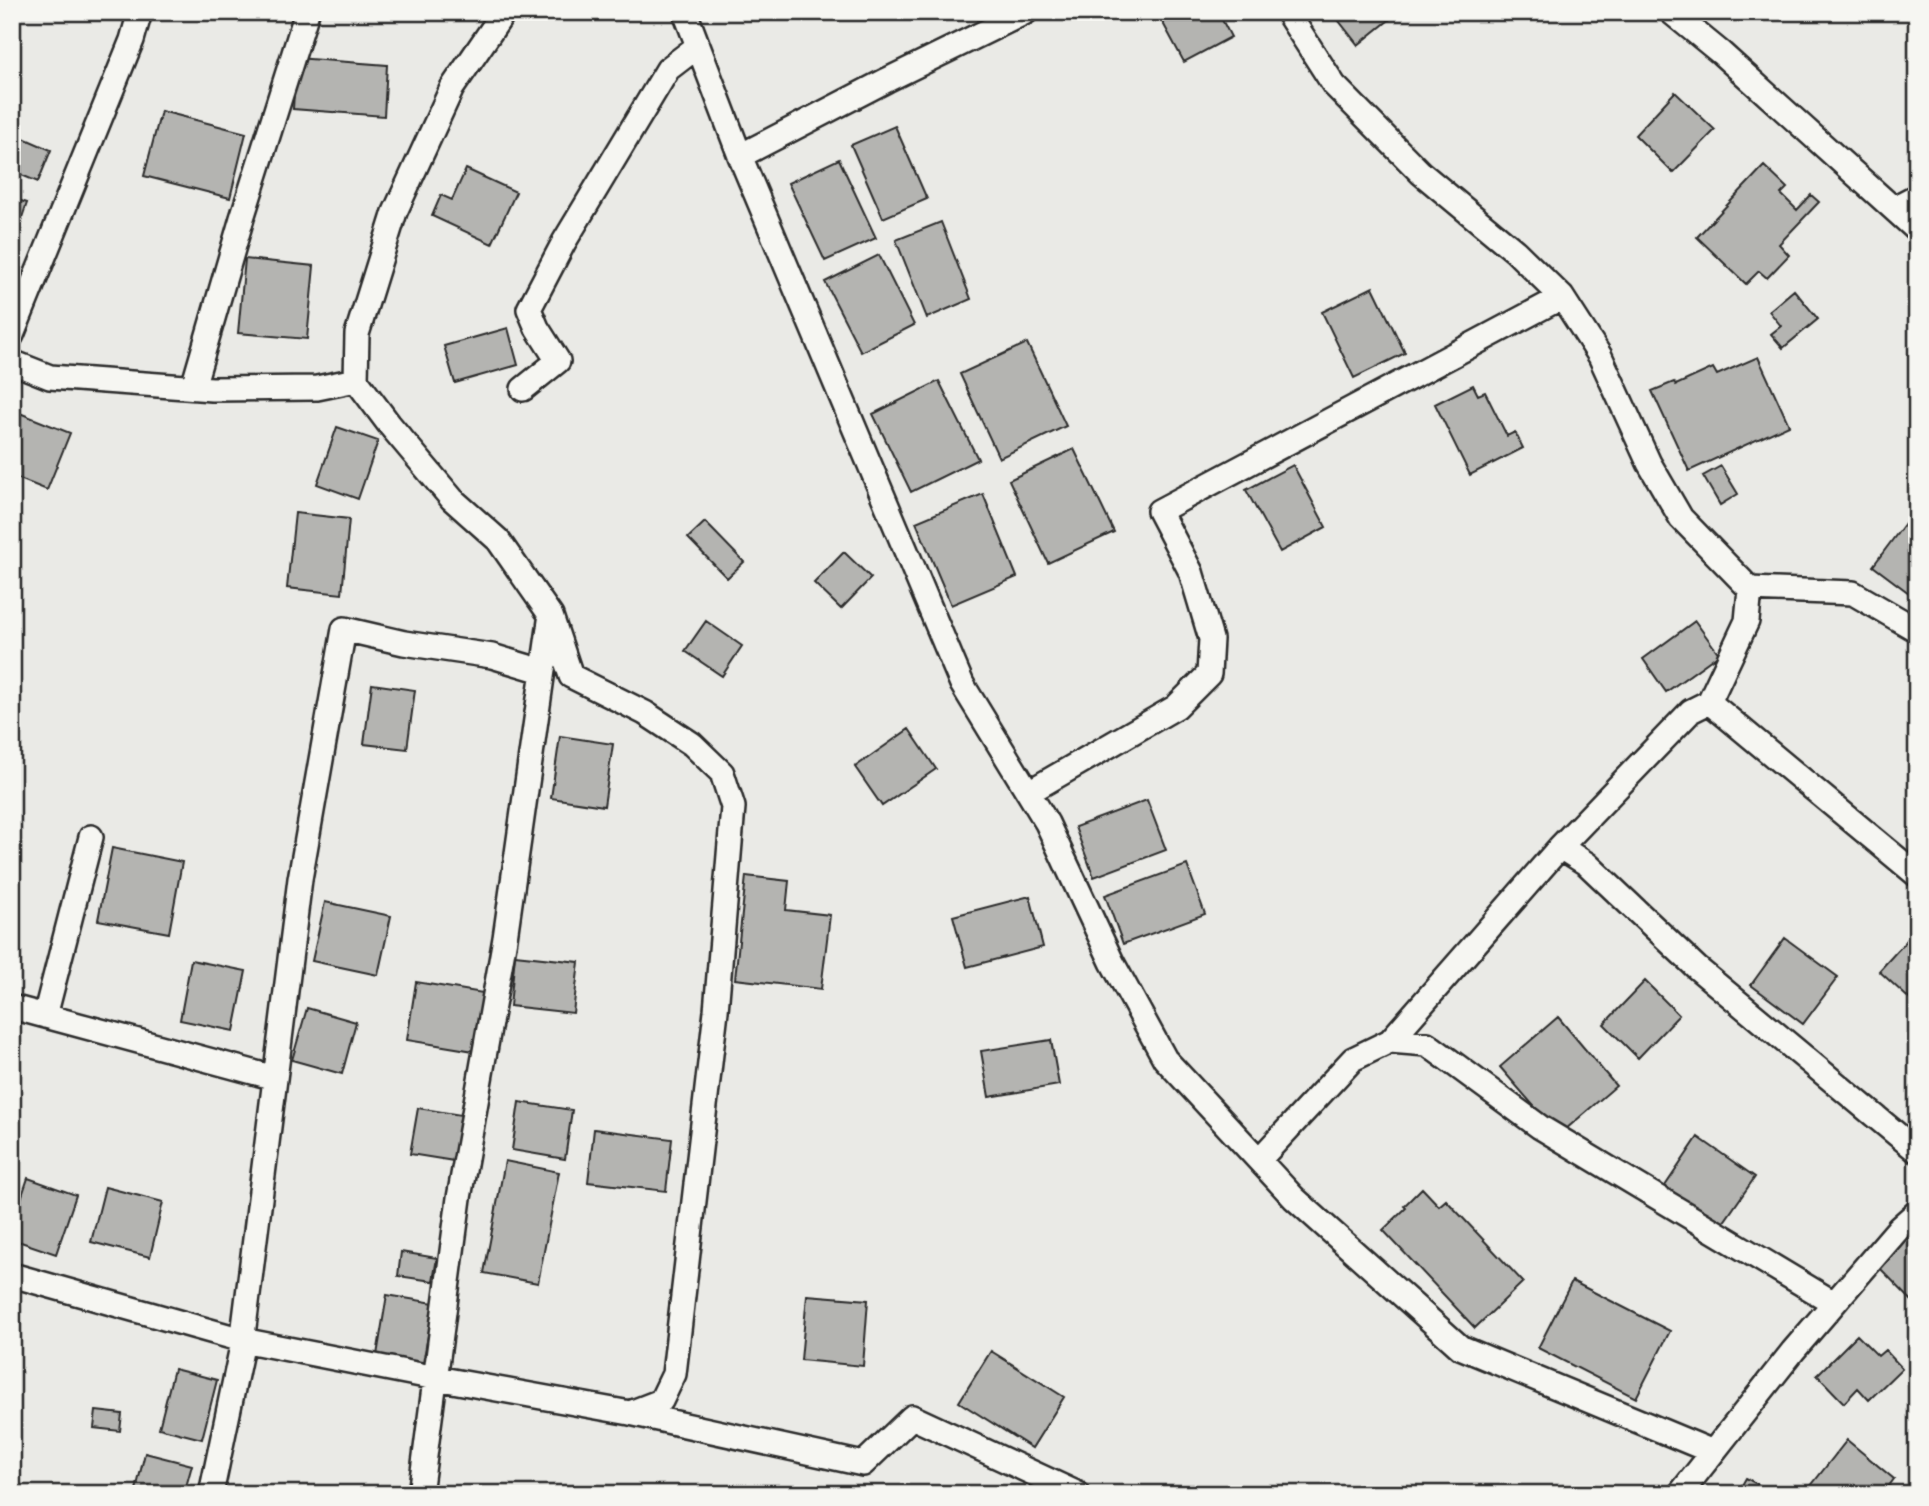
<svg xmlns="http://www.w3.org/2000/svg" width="1929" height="1506" viewBox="0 0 1929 1506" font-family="'Shantell Sans',sans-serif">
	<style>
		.building { fill: #b4b4b1; stroke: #2b2b2b; stroke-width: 2 }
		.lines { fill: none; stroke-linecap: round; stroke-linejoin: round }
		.street-casing { stroke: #2b2b2b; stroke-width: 28 }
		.street { stroke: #f6f6f2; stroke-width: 23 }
	</style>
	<rect width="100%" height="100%" fill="#eaeae6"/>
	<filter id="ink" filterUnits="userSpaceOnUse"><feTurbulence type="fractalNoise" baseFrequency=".0143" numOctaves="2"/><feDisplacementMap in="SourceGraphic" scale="14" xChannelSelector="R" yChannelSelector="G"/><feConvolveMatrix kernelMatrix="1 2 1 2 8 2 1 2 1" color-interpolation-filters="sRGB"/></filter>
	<g filter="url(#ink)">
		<!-- building -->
		<path class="building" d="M 1157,12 L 1218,12 L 1231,37 L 1184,62 Z
			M 1332,12 L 1399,12 L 1358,45 Z
			M 296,58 L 387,65 L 384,116 L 293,109 Z
			M 1675,92 L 1715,130 L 1673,173 L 1635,135 Z
			M 161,111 L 246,133 L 230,198 L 144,176 Z
			M 895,126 L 927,199 L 883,218 L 851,145 Z
			M 12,133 L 51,150 L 38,182 L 12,171 Z
			M 839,159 L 876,238 L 825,261 L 788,183 Z
			M 1764,166 L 1787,188 L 1781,194 L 1797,210 L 1811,195 L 1819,202 L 1779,244 L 1789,255 L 1767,278 L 1759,271 L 1746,284 L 1697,237 Z
			M 466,169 L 516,192 L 492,244 L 432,216 L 441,195 L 452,200 Z
			M 12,198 L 27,203 L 17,232 L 12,230 Z
			M 941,222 L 971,299 L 927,318 L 896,240 Z
			M 879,255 L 914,325 L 861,352 L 825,282 Z
			M 245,259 L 314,266 L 307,339 L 238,333 Z
			M 1373,287 L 1405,353 L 1354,378 L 1322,312 Z
			M 1794,290 L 1818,319 L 1783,348 L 1771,334 L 1781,326 L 1769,311 Z
			M 508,328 L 518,365 L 455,383 L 444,346 Z
			M 1027,343 L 1066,426 L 999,458 L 960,374 Z
			M 1758,357 L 1789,425 L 1689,471 L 1652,391 L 1674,382 L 1676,385 L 1713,368 L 1717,375 Z
			M 939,381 L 978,459 L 911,492 L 873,414 Z
			M 1473,385 L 1478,395 L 1485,392 L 1507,436 L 1515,432 L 1523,448 L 1470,475 L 1435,404 Z
			M 17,412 L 70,433 L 47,490 L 12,476 L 12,423 Z
			M 337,427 L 378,441 L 358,499 L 317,484 Z
			M 1074,449 L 1114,532 L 1048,563 L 1009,480 Z
			M 1293,465 L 1326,527 L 1280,552 L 1246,490 Z
			M 1721,466 L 1738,494 L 1720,505 L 1703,476 Z
			M 983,494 L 1017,577 L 951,605 L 916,522 Z
			M 1914,511 L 1917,513 L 1917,599 L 1873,566 Z
			M 295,513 L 349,519 L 342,594 L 287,588 Z
			M 705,522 L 744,562 L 727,578 L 688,538 Z
			M 844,552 L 871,578 L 841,609 L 814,583 Z
			M 706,621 L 742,646 L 722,676 L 685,651 Z
			M 1695,621 L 1719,654 L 1666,692 L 1643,659 Z
			M 372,684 L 415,690 L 407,749 L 364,744 Z
			M 909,729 L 936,769 L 882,806 L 855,767 Z
			M 560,736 L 613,744 L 604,806 L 551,798 Z
			M 1147,800 L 1166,850 L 1094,877 L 1075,827 Z
			M 112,848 L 182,862 L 169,933 L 98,920 Z
			M 1187,865 L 1205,914 L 1123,944 L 1105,895 Z
			M 746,876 L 789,881 L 786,910 L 830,915 L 821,989 L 735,979 Z
			M 1030,896 L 1043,947 L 967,967 L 953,916 Z
			M 325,902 L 391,916 L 378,975 L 312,961 Z
			M 1917,929 L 1917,1006 L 1879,971 Z
			M 1785,938 L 1838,977 L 1803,1024 L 1751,985 Z
			M 515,955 L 579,962 L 573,1013 L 510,1006 Z
			M 191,960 L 246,971 L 234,1031 L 180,1020 Z
			M 1645,981 L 1679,1015 L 1638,1058 L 1604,1024 Z
			M 416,982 L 483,993 L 474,1051 L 407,1040 Z
			M 307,1008 L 356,1022 L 342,1074 L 292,1060 Z
			M 1558,1017 L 1616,1086 L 1559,1135 L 1500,1067 Z
			M 1051,1040 L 1059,1085 L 989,1097 L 981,1051 Z
			M 519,1102 L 572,1110 L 565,1159 L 512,1150 Z
			M 418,1108 L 461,1115 L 454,1161 L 410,1154 Z
			M 594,1129 L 672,1139 L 666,1191 L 588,1182 Z
			M 1698,1137 L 1755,1177 L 1721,1226 L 1665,1186 Z
			M 505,1161 L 559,1172 L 538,1283 L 484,1273 Z
			M 28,1178 L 76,1195 L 56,1254 L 12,1239 L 12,1225 Z
			M 105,1187 L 163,1202 L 150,1257 L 91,1242 Z
			M 1422,1188 L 1439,1206 L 1446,1200 L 1523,1282 L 1475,1328 L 1383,1230 L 1406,1208 L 1404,1206 Z
			M 1917,1225 L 1917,1306 L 1876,1264 Z
			M 401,1252 L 437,1258 L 433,1281 L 398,1276 Z
			M 1572,1281 L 1670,1331 L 1636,1398 L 1538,1348 Z
			M 387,1295 L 434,1303 L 423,1363 L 377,1355 Z
			M 807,1295 L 868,1300 L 863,1366 L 801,1360 Z
			M 1857,1335 L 1878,1356 L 1885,1350 L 1902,1368 L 1869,1400 L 1858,1388 L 1844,1403 L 1817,1375 Z
			M 991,1351 L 1064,1397 L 1032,1448 L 959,1402 Z
			M 174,1369 L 217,1380 L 202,1439 L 159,1428 Z
			M 96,1411 L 122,1414 L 120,1431 L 94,1428 Z
			M 1847,1440 L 1894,1479 L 1883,1494 L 1819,1494 L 1810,1487 Z
			M 145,1453 L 192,1465 L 184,1494 L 135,1494 Z
			M 1746,1478 L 1775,1494 L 1737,1494 Z"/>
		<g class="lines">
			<defs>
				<path id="street" d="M 685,12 L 740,156 L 962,684 L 1047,823 L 1112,962 L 1165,1059 L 1294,1198 L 1460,1347 L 1713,1452
					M 1287,12 L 1334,85 L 1421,173 L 1515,251 L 1562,297 L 1600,356 L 1649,463 L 1681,518 L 1750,589 L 1853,593 L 1917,630
					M 1671,12 L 1721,53 L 1917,230
					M 740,156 L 887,80 L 1026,12
					M 1894,208 L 1917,196
					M 12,335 L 132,40 L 140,12
					M 12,362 L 50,377 L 212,389 L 317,388 L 356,380
					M 193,387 L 242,218 L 307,12
					M 523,389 L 558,361 L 537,328 L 529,309 L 564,242 L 668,69 L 698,46
					M 1709,702 L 1917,875
					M 1029,792 L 1176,707 L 1209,674 L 1211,639 L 1191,572 L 1159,511 L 1562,297
					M 1560,847 L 1587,864 L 1697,968 L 1917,1151
					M 12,1007 L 275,1078
					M 45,1016 L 91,837
					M 1390,1041 L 1560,847 L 1691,711 L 1709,702 L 1747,621 L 1750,589
					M 1259,1160 L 1353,1059 L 1390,1041 L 1427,1044 L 1540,1127 L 1834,1303
					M 12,1275 L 242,1340 L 436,1378 L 630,1413 L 661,1401 L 674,1374 L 716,1011 L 733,807 L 722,773 L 692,744 L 645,713 L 571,676 L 551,616 L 498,540 L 452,499 L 389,424 L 356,380 L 357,334 L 395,212 L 452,88 L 504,12
					M 630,1413 L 863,1464 L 912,1417 L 1078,1494
					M 211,1494 L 241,1351 L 300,879 L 344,629 L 404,643 L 492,656 L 542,671
					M 420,1494 L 459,1198 L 505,938 L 550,621
					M 1680,1494 L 1793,1351 L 1899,1228 L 1917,1212"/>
			</defs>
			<!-- street casing -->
			<use href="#street" class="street-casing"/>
			<!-- street -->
			<use href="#street" class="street"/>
		</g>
	</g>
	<!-- margin -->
	<rect width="1929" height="1506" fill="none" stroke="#f6f6f2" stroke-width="42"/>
	<rect x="21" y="21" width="1887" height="1464" fill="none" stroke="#2b2b2b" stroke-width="2.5" filter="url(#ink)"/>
</svg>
